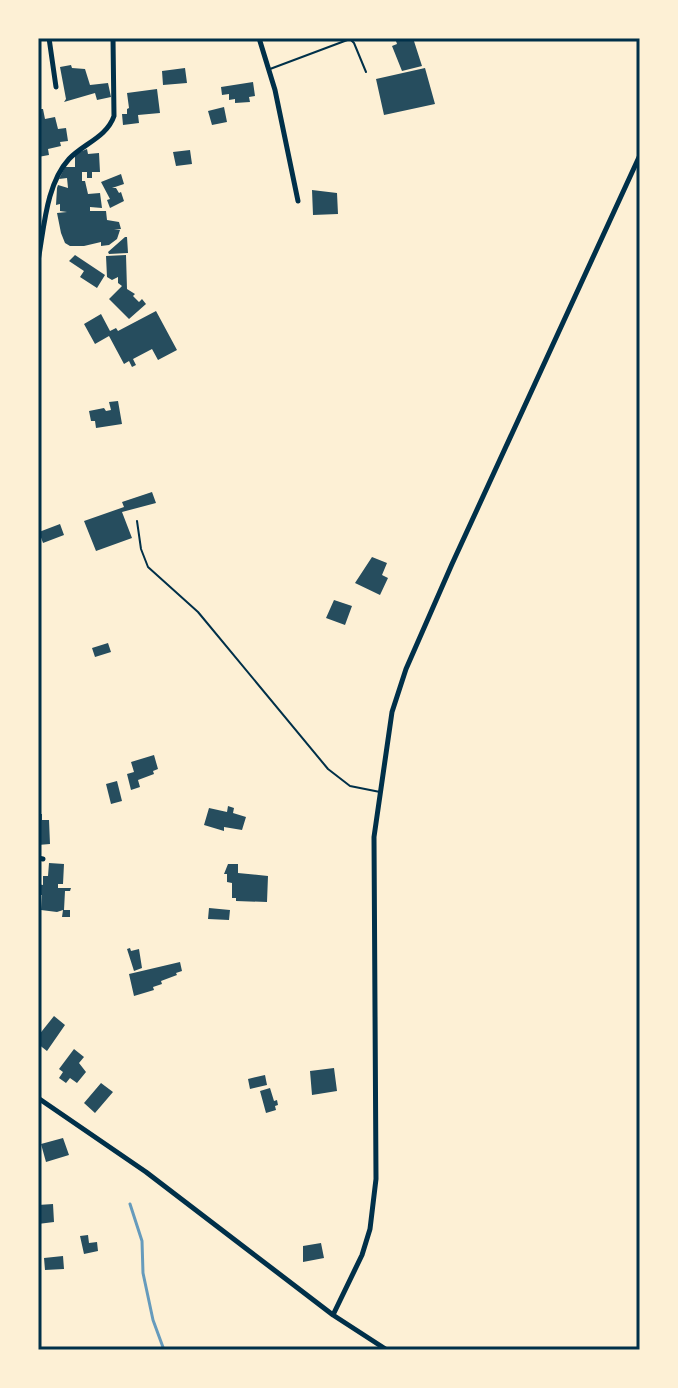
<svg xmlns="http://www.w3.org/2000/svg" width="678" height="1388" viewBox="0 0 678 1388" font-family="Barlow,sans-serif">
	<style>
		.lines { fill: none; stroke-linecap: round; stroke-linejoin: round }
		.stream { stroke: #669bbc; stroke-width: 3 }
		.building { fill: #264d5e }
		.service { stroke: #003049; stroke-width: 2 }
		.minor { stroke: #003049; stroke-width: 5 }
		.neatline { fill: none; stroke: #003049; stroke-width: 3 }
	</style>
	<rect width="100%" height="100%" fill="#fdf0d5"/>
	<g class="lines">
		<!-- stream -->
		<path class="stream" d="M 130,1204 L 142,1241 L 143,1273 L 153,1320 L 164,1350"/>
	</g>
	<!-- building -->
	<path class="building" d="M 395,38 L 413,38 L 422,66 L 402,71 L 392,46 L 397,44 Z
		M 71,65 L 72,68 L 85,69 L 90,85 L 108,83 L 111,97 L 97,100 L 95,93 L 64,102 L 66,99 L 60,67 Z
		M 185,68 L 187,83 L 163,85 L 162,71 Z
		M 425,68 L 435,104 L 384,115 L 376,79 Z
		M 253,82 L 255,96 L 249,97 L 250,102 L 235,103 L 235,99 L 229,100 L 229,94 L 222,95 L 221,87 Z
		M 157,89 L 160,113 L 138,115 L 139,123 L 123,125 L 122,114 L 127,114 L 127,109 L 129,108 L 127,93 Z
		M 224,107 L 227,122 L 212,125 L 208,111 Z
		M 38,109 L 43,109 L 45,119 L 55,117 L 58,129 L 66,128 L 68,141 L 60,142 L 61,146 L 48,149 L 49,155 L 38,157 Z
		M 87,149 L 88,154 L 99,153 L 100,172 L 92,172 L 92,178 L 87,178 L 87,172 L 82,172 L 82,181 L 85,181 L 88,194 L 100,193 L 102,208 L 90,207 L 90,211 L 106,211 L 107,220 L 119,222 L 121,229 L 114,230 L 120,230 L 117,239 L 109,245 L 101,246 L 101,242 L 84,246 L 70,246 L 65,243 L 61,233 L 57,213 L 67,212 L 60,211 L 60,204 L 56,205 L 57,188 L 58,185 L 68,188 L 67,178 L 59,179 L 65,167 L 75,167 L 75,154 Z
		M 190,150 L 192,164 L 176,166 L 173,152 Z
		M 121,174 L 124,184 L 112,188 L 116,188 L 119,193 L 121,192 L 124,201 L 110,208 L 107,200 L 110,199 L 101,182 Z
		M 312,190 L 337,193 L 338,214 L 313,215 Z
		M 125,237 L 127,237 L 128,253 L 109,254 L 108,252 Z
		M 75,255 L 105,275 L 97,288 L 80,277 L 84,271 L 69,261 Z
		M 126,255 L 127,289 L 135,294 L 133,296 L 139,302 L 142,299 L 146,304 L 129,319 L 109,299 L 122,286 L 118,283 L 118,277 L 112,280 L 107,277 L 106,256 Z
		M 156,311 L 177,350 L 158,360 L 152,349 L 133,359 L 136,365 L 132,367 L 129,361 L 124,364 L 109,336 L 95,344 L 84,324 L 101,314 L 110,331 L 116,328 L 118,331 Z
		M 118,401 L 122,424 L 96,428 L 95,421 L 91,421 L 89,411 L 104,408 L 106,411 L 111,410 L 109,402 Z
		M 152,492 L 156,503 L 122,512 L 132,538 L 96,551 L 84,521 L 124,507 L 122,502 Z
		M 60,524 L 64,535 L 43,543 L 39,532 Z
		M 372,557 L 387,563 L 382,575 L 388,578 L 380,595 L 355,583 Z
		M 334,600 L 352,606 L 345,625 L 326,618 Z
		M 108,643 L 111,652 L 95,657 L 92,648 Z
		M 154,755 L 158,769 L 153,771 L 154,774 L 138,780 L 140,787 L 131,790 L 127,774 L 134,772 L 131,762 Z
		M 117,781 L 122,801 L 111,804 L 106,784 Z
		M 228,806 L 234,808 L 233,813 L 246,817 L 242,830 L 224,827 L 224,831 L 204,825 L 209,808 L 227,812 Z
		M 38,814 L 42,814 L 42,820 L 49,820 L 50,844 L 38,845 Z
		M 49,863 L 64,864 L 63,884 L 58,884 L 58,888 L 71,888 L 70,891 L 65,891 L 64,910 L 70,910 L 70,917 L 62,917 L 63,910 L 57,912 L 41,910 L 42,895 L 38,895 L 38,884 L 43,885 L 43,876 L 48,876 Z
		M 228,864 L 238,864 L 238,873 L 268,876 L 267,902 L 236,901 L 236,898 L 232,898 L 232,883 L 227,882 L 227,874 L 224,874 Z
		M 209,908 L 230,910 L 229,920 L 208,919 Z
		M 130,948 L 131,951 L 139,949 L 142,968 L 134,971 L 127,949 Z
		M 180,962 L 182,971 L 176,973 L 177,975 L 161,981 L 162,984 L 153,987 L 154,990 L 134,996 L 129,974 Z
		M 54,1016 L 65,1025 L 47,1051 L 38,1044 L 38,1036 Z
		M 74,1049 L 84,1057 L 79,1063 L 86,1072 L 77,1083 L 70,1078 L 66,1083 L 59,1078 L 63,1072 L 59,1069 Z
		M 334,1068 L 337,1091 L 312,1095 L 310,1071 Z
		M 265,1075 L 267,1085 L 250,1089 L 248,1079 Z
		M 101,1083 L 113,1092 L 95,1113 L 84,1103 Z
		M 270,1088 L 274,1101 L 277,1100 L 278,1105 L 275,1106 L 276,1110 L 266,1113 L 260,1091 Z
		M 63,1138 L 69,1155 L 46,1162 L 41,1144 Z
		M 53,1204 L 54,1222 L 38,1224 L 38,1205 Z
		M 88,1235 L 89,1243 L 97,1242 L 98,1251 L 84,1254 L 80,1236 Z
		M 321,1243 L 324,1258 L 303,1262 L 303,1246 Z
		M 63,1256 L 64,1269 L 45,1270 L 44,1258 Z"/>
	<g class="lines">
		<!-- service -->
		<path class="service" d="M 270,69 L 350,39 L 354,43 L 366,72
			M 137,521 L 141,549 L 148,567 L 198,612 L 328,769 L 350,786 L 380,792"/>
		<!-- minor -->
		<path class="minor" d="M 49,38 L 56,87
			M 259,38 L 275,90 L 298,201
			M 38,261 C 44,229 46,184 69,159 C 83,144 107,137 114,116 L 113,38
			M 38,858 L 43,859
			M 38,1098 L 146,1172 L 333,1315 L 387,1350
			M 333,1315 L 362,1255 L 370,1229 L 376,1179 L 374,837 L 392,712 L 406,669 L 452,564 L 640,155
			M 38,1344 L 39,1350"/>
	</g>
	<!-- border -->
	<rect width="678" height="1388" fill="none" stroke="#fdf0d5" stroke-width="80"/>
	<rect x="40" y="40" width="598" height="1308" class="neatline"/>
</svg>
